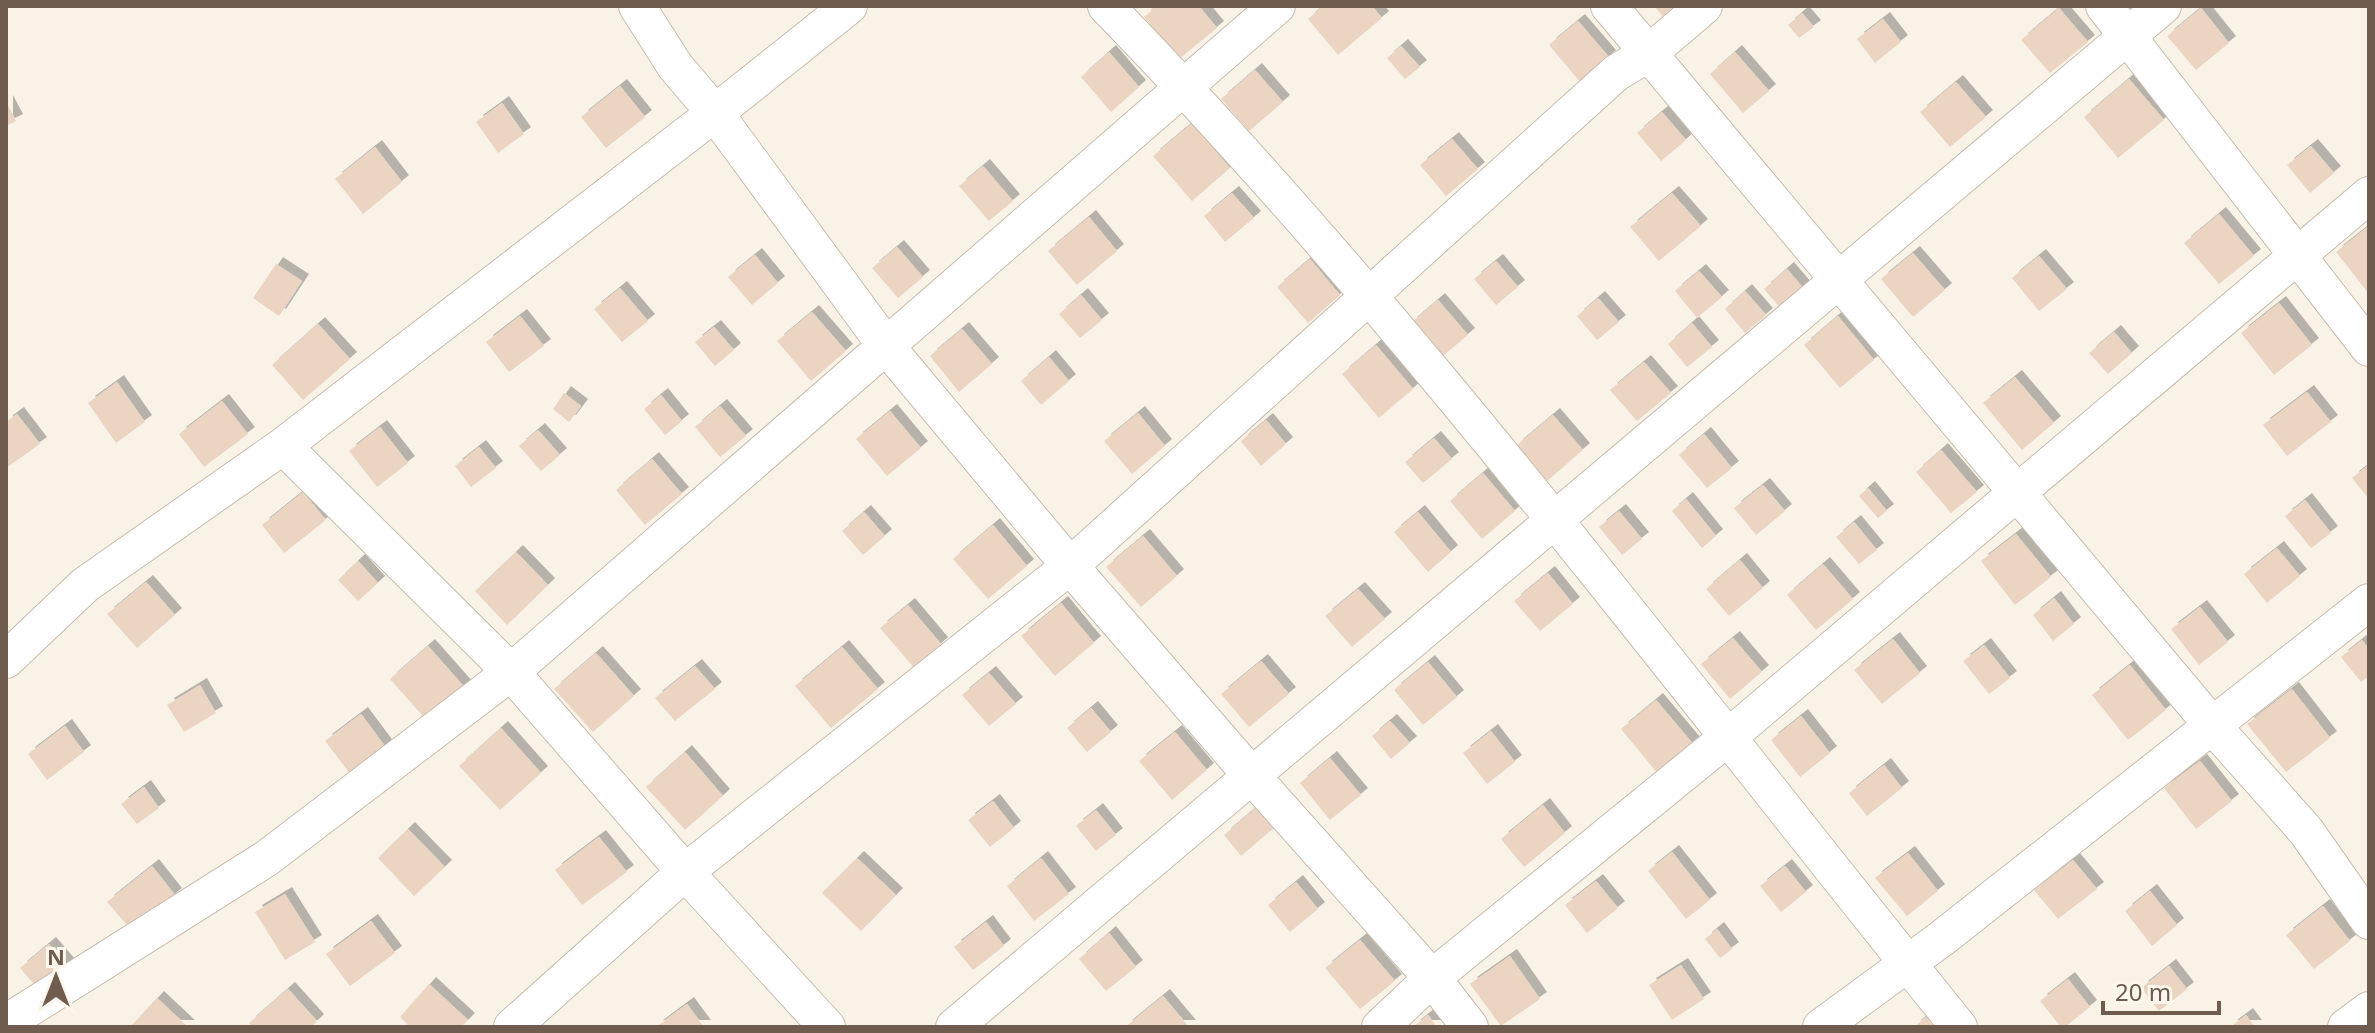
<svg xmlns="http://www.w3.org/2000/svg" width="2375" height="1033" viewBox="0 0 2375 1033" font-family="'Noto Sans',sans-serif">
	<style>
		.building { fill: #ebd4c2; filter: url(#shadow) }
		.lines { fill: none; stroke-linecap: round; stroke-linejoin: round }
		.minor-casing { stroke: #c9bbae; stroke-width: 38 }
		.minor { stroke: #fff; stroke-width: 36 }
	</style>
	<defs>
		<filter id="shadow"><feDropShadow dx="7" dy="-7" stdDeviation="0" flood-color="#0004"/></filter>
	</defs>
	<rect width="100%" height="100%" fill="#f9f3e7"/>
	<!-- building -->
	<path class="building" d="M 1157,6 L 1199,6 L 1217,28 L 1179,59 L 1144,17 Z
		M 1323,6 L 1372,6 L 1382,18 L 1338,55 L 1308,19 Z
		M 1654,6 L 1680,6 L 1665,19 Z
		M 2059,8 L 2088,42 L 2050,73 L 2021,40 Z
		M 2201,8 L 2229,43 L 2196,70 L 2167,36 Z
		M 1802,13 L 1814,27 L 1799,38 L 1788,25 Z
		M 1883,19 L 1901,42 L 1875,63 L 1857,39 Z
		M 1578,21 L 1609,57 L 1580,82 L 1549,45 Z
		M 1401,46 L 1420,67 L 1405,79 L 1387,58 Z
		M 1109,52 L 1139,87 L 1111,112 L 1081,77 Z
		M 1735,52 L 1769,91 L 1743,113 L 1710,74 Z
		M 1255,70 L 1283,102 L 1249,131 L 1221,99 Z
		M 2129,79 L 2164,120 L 2118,158 L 2084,117 Z
		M 1956,82 L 1986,117 L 1950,147 L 1920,112 Z
		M 620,86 L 645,117 L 606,148 L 581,117 Z
		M 6,102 L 16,121 L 6,126 Z
		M 502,103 L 524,134 L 498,153 L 476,122 Z
		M 1662,112 L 1686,140 L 1661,161 L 1637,133 Z
		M 1192,123 L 1230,168 L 1192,201 L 1153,156 Z
		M 1452,139 L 1478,169 L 1446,196 L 1420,165 Z
		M 2311,146 L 2334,173 L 2310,193 L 2287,165 Z
		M 375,147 L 402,182 L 363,214 L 335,179 Z
		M 983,166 L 1013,201 L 989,221 L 959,186 Z
		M 1232,193 L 1254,218 L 1225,242 L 1204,216 Z
		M 1672,193 L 1701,226 L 1659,261 L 1630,227 Z
		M 2219,214 L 2254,256 L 2219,284 L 2184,243 Z
		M 1089,217 L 1117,251 L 1077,285 L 1048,251 Z
		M 2369,226 L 2369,294 L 2336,252 Z
		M 897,247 L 923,277 L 898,298 L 872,268 Z
		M 1913,253 L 1945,290 L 1913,317 L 1881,279 Z
		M 755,255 L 778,283 L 752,305 L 728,277 Z
		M 2039,256 L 2067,289 L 2039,311 L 2012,278 Z
		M 1310,259 L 1340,295 L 1308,323 L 1277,287 Z
		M 1496,261 L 1518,287 L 1496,305 L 1474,279 Z
		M 276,264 L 302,281 L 279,316 L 253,298 Z
		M 1787,269 L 1805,290 L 1781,309 L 1764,289 Z
		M 1699,271 L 1722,297 L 1697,318 L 1675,291 Z
		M 620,288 L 648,321 L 622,342 L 594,309 Z
		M 1745,291 L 1766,315 L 1745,333 L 1725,309 Z
		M 1081,295 L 1102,320 L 1080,338 L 1059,314 Z
		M 1598,298 L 1619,322 L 1597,340 L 1577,316 Z
		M 1438,300 L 1468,335 L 1439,359 L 1410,324 Z
		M 2279,303 L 2312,345 L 2274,375 L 2241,333 Z
		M 812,312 L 846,351 L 811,381 L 777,341 Z
		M 520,316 L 544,346 L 509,372 L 486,342 Z
		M 1838,316 L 1874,360 L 1840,388 L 1804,345 Z
		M 1692,323 L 1712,347 L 1687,367 L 1668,344 Z
		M 318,324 L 350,359 L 303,400 L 272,365 Z
		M 714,327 L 734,350 L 715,366 L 695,342 Z
		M 962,329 L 992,364 L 959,392 L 930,356 Z
		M 2114,332 L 2132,353 L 2108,374 L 2089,353 Z
		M 1376,345 L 1413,389 L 1379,418 L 1342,374 Z
		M 1049,357 L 1069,381 L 1041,405 L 1021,381 Z
		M 1644,362 L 1671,393 L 1637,421 L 1610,390 Z
		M 2015,377 L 2054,423 L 2022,450 L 1983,403 Z
		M 117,382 L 145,422 L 116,443 L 88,403 Z
		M 2307,392 L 2331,422 L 2287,456 L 2263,425 Z
		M 564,393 L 581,406 L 569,422 L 553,409 Z
		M 661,395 L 682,421 L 665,435 L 644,409 Z
		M 222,401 L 248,434 L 204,467 L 179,434 Z
		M 720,406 L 746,436 L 720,457 L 695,427 Z
		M 890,411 L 921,448 L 887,476 L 856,439 Z
		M 1138,413 L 1165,446 L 1132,474 L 1104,441 Z
		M 17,414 L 40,444 L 6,468 L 6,422 Z
		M 1553,415 L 1583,450 L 1546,482 L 1516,446 Z
		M 1266,420 L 1286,444 L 1261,466 L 1241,441 Z
		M 380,427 L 408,463 L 377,487 L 349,451 Z
		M 538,430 L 560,455 L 541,471 L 519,446 Z
		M 1704,434 L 1732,468 L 1707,488 L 1679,455 Z
		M 1434,438 L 1452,459 L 1423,483 L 1405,462 Z
		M 479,447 L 496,468 L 471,487 L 455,466 Z
		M 1941,450 L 1977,492 L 1951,513 L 1916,472 Z
		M 652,459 L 682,494 L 645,525 L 616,490 Z
		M 2369,465 L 2369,499 L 2352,478 Z
		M 1483,473 L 1515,511 L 1482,539 L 1450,501 Z
		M 1763,485 L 1785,511 L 1756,535 L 1734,508 Z
		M 1868,488 L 1887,511 L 1878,518 L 1859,496 Z
		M 303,492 L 326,520 L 284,553 L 262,525 Z
		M 1686,499 L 1716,536 L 1702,548 L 1672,511 Z
		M 2305,500 L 2331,533 L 2311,548 L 2285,516 Z
		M 1619,511 L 1642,539 L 1622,555 L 1599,527 Z
		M 864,512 L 885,536 L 863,555 L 842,531 Z
		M 1418,512 L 1451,552 L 1428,572 L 1394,532 Z
		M 1854,522 L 1877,550 L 1859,564 L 1836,537 Z
		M 993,525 L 1027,566 L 988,599 L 953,559 Z
		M 2016,534 L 2051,577 L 2015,605 L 1981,561 Z
		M 1143,536 L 1177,576 L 1141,607 L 1106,567 Z
		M 2277,548 L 2300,576 L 2267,603 L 2244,574 Z
		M 516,552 L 548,585 L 507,625 L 475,591 Z
		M 1740,560 L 1763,588 L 1729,616 L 1706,589 Z
		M 358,561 L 378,583 L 358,601 L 338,580 Z
		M 1823,564 L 1853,599 L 1816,630 L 1787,595 Z
		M 1548,573 L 1573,604 L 1540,631 L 1514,601 Z
		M 146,582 L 175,615 L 137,648 L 107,614 Z
		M 1358,589 L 1385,619 L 1352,647 L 1325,616 Z
		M 2054,598 L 2074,624 L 2053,641 L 2033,615 Z
		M 1061,603 L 1094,643 L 1055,676 L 1021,636 Z
		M 908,605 L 941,644 L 914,668 L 880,628 Z
		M 2200,607 L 2228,642 L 2199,665 L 2171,629 Z
		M 1733,638 L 1762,672 L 1730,699 L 1701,664 Z
		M 1893,639 L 1920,673 L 1882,704 L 1854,670 Z
		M 2362,640 L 2369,649 L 2369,676 L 2361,682 L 2341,657 Z
		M 1984,645 L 2010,678 L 1989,694 L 1963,661 Z
		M 428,646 L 467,690 L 429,723 L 390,679 Z
		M 842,647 L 878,689 L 831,728 L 795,686 Z
		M 596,653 L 634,696 L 593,732 L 554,689 Z
		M 1261,661 L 1289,694 L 1249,727 L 1221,694 Z
		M 1428,662 L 1457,697 L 1423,725 L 1394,690 Z
		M 2130,665 L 2166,710 L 2128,740 L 2092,695 Z
		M 695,666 L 715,689 L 675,721 L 655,698 Z
		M 989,673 L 1016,704 L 989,726 L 962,695 Z
		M 200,685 L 216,713 L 184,732 L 167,705 Z
		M 2292,689 L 2330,738 L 2286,772 L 2247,724 Z
		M 1656,700 L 1694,745 L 1658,774 L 1621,729 Z
		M 1091,708 L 1111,732 L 1087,752 L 1067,728 Z
		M 361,714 L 387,749 L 351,775 L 325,741 Z
		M 1801,716 L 1830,753 L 1800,777 L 1771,740 Z
		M 1390,721 L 1410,743 L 1391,759 L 1372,736 Z
		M 65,726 L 84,752 L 47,780 L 28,754 Z
		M 501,728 L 541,773 L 500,810 L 459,766 Z
		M 1491,731 L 1515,762 L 1487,784 L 1463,753 Z
		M 1175,732 L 1207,770 L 1172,800 L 1139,761 Z
		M 685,752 L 723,796 L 685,830 L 646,787 Z
		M 1330,758 L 1361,795 L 1330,820 L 1300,783 Z
		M 2200,761 L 2232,801 L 2196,829 L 2164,788 Z
		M 1884,765 L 1902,788 L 1867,816 L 1849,793 Z
		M 144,787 L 159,808 L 137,824 L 121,804 Z
		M 993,801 L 1014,828 L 990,847 L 968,820 Z
		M 1543,805 L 1565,833 L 1524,867 L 1501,839 Z
		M 1257,807 L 1274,828 L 1241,856 L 1224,835 Z
		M 1096,810 L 1116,835 L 1096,851 L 1076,826 Z
		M 408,829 L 445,867 L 414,896 L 378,858 Z
		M 599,837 L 627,872 L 582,905 L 555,870 Z
		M 1672,852 L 1710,900 L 1686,919 L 1648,871 Z
		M 1908,853 L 1938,891 L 1907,916 L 1875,878 Z
		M 857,858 L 896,895 L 861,931 L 822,893 Z
		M 1041,858 L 1069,894 L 1034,921 L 1007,886 Z
		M 2073,860 L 2097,889 L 2058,919 L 2034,890 Z
		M 152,866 L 175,895 L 132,931 L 107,902 Z
		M 1785,866 L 1806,892 L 1781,912 L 1760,886 Z
		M 1596,881 L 1618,908 L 1587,933 L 1565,905 Z
		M 1296,882 L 1318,909 L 1290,932 L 1268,905 Z
		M 2150,891 L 2177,925 L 2152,946 L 2125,911 Z
		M 285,894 L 315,942 L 285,960 L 255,912 Z
		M 2323,906 L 2350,941 L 2314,969 L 2286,935 Z
		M 371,921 L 395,953 L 350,986 L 326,954 Z
		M 986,922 L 1004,946 L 973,970 L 954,947 Z
		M 1717,929 L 1732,949 L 1720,958 L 1705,939 Z
		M 1109,933 L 1136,967 L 1106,991 L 1079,959 Z
		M 1360,940 L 1395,981 L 1360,1009 L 1325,968 Z
		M 49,944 L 69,967 L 40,991 L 20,968 Z
		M 1510,956 L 1540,999 L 1501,1026 L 1470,984 Z
		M 1681,965 L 1704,999 L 1672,1020 L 1649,985 Z
		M 2169,966 L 2187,989 L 2159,1011 L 2141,988 Z
		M 2068,979 L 2090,1007 L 2065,1027 L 2061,1027 L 2040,1001 Z
		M 429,984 L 468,1020 L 461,1027 L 410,1027 L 400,1017 Z
		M 288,989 L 317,1021 L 311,1027 L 252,1027 L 249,1023 Z
		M 1163,996 L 1189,1027 L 1125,1027 Z
		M 157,998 L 188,1027 L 130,1027 Z
		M 687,1004 L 704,1027 L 656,1027 Z
		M 1428,1015 L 1437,1027 L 1413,1027 Z
		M 2246,1015 L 2255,1027 L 2230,1027 Z
		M 1926,1017 L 1934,1027 L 1914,1027 Z"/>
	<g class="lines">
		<defs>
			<path id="minor" d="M 637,6 L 675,66 L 715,113 L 886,346 L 1070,566 L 1251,775 L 1432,978 L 1470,1027
				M 1106,6 C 1414,323 1681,684 1959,1027
				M 1609,6 L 2212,725 L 2306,831 L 2369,921
				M 2104,6 L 2369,348
				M 283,446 L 511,672 L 685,872 L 827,1027
				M 6,660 L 85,585 L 283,446 L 715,113 L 849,6
				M 6,1023 L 267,858 L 511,672 L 1277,6
				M 512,1027 L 685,872 L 1070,566 L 1616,73 L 1649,53 L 1704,6
				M 954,1027 L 2163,6
				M 1380,1027 L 1432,978 L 1727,738 L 2369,195
				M 1821,1027 L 1941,939 L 2369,602
				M 2346,1027 L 2369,1010"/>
		</defs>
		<!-- minor casing -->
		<use href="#minor" class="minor-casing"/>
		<!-- minor -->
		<use href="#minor" class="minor"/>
	</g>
	<!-- border -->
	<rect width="2375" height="1033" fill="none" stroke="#6f5c4f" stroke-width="16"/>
	<!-- north arrow -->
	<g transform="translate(56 977)" stroke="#fcf7ed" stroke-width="6" paint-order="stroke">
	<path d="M0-6L14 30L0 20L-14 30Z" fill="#6f5c4f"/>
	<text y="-12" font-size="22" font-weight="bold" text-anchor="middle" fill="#6f5c4f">N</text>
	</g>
	<!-- scale -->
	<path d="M2103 1001v12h116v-12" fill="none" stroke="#6f5c4f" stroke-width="4"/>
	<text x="2115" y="1001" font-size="24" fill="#6f5c4f" stroke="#fcf7ed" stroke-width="6" paint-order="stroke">20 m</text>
</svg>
